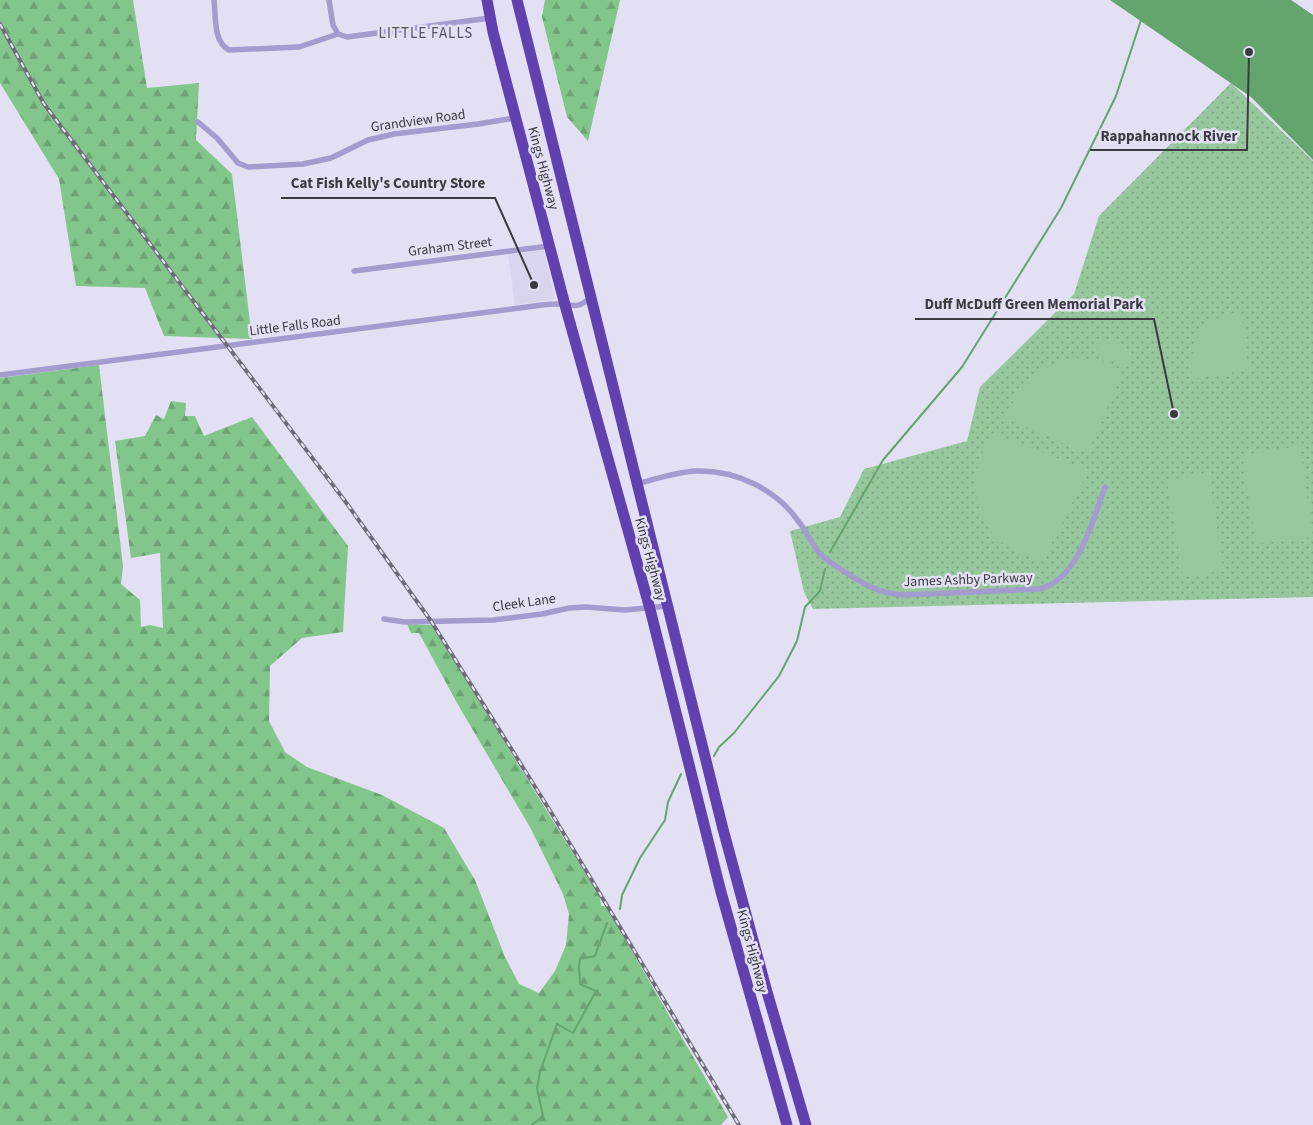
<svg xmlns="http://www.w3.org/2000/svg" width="1313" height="1125" viewBox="0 0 1313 1125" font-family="'Source Sans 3',sans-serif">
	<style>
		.built { fill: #d9d5ee }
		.forest { fill: url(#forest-firs) }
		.park { fill: url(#park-dots) }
		.garden { fill: #97c89d }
		.water { fill: #63a56c }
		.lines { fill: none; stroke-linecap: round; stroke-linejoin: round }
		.stream { stroke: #63a56c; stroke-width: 2 }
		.street { stroke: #a49bcf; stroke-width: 5.5 }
		.highway { stroke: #6141b0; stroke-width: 11 }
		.rail-casing { stroke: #6e6c77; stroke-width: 4 }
		.rail { stroke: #e2e0f2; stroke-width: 2; stroke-dasharray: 5.5; stroke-linecap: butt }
		.labels { text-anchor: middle; stroke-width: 5; stroke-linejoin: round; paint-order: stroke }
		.street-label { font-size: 14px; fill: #3c3b42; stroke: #e2e0f2 }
		.neighbourhood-label { font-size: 15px; letter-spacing: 1px; fill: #575564; stroke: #e2e0f2 }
		.leader { fill: none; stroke: #3c3b42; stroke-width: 2 }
		.callout-dot { fill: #3c3b42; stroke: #e2e0f2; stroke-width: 2 }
		.callout-label { font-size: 15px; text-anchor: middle; font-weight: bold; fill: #3c3b42; stroke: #e2e0f2; stroke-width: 5; stroke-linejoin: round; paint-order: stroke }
	</style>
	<defs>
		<pattern id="forest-firs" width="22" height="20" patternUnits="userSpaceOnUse" patternTransform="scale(1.25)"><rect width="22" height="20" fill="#83c68c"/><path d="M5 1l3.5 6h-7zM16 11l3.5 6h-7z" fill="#6ca274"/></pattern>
		<pattern id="park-dots" width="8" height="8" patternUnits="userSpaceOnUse" patternTransform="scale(1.25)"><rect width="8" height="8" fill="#97c89d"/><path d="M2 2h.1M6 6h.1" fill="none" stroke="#7ca482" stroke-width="1.8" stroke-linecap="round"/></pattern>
	</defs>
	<rect width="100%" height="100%" fill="#e2e0f2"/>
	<!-- built -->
	<path class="built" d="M 544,250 L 555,299 L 515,305 L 508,254 Z"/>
	<!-- forest -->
	<path class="forest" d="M 0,0 L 133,0 L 147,88 L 199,83 L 196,140 L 232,174 L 252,339 L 164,336 L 145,288 L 76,286 L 59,179 L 0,83 Z
		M 545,0 L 620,0 L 588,141 L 567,117 L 542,17 Z
		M 99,365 L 123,566 L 121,584 L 140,600 L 141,627 L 150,625 L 163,628 L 160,553 L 131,558 L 115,441 L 145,436 L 156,415 L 164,419 L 171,401 L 186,403 L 185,416 L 195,416 L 204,436 L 252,417 L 348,546 L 343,632 L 302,638 L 270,666 L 269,721 L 285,752 L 307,767 L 382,795 L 444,828 L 475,880 L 505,957 L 519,984 L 539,993 L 555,971 L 566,945 L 569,914 L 563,894 L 531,829 L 457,703 L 419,633 L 411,633 L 407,624 L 432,625 L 600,897 L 601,906 L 605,906 L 615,922 L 728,1117 L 721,1125 L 0,1125 L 0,378 Z"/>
	<!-- park -->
	<path class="park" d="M 1231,83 L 1313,161 L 1313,597 L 813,609 L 804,592 L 790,531 L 840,517 L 864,469 L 967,441 L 980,387 L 1074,294 L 1099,216 Z"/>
	<!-- garden -->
	<path class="garden" d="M 1241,311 L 1249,370 L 1192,379 C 1189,339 1201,318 1241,311 Z
		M 1106,339 C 1120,343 1125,347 1132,360 L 1127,364 L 1116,363 L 1096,353 L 1097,343 Z
		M 1079,358 L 1100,361 L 1123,370 L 1090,449 L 1084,452 L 1005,418 C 1021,382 1040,364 1079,358 Z
		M 994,436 L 1010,439 L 1082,468 L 1086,476 L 1042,562 C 1025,556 1004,548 992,533 C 974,513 972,475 983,452 C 986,446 989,440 994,436 Z
		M 1300,446 L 1313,537 L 1256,544 L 1242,455 Z
		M 1209,473 L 1223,571 L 1183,577 L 1167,480 Z"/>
	<!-- water -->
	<path class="water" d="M 1110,0 L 1291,0 L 1313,15 L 1313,160 L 1251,97 Z"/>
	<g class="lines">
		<!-- stream -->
		<path class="stream" d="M 830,552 L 883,460 L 962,367 L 1061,208 L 1116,96 L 1141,20
			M 714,756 L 719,747 L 734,733 L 779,676 L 797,641 L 805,607 L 820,591 L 825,569
			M 620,909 L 622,895 L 640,858 L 665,820 L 668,802 L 681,774
			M 532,1125 L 543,1116 L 537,1088 L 540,1072 L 557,1024 L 573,1033 L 596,991 L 580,984 L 579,966 L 580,959 L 595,956 L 607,923"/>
		<!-- street -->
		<path class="street" d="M 214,0 C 216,16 213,42 229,50 L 299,47 L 338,34 L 347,37 L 490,18
			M 329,0 L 333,25 L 338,34
			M 198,122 L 217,138 L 238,163 L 248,167 L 303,164 L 331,158 L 368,140 L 394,134 L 478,124 L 515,118
			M 354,271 L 549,246
			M 0,375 L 527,307 C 536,306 546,304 555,304 C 571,303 576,311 590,298
			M 637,484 C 656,479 676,472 696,471 C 736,470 776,489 799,522 C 807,532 812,544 820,554 C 826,560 834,565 842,570 C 862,583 879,594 904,595 L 1039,589 C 1078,581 1093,519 1105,487
			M 384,619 L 405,622 L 493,620 L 542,614 L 569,608 L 586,607 L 625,610 L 667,606"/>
		<!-- highway -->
		<path class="highway" d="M 487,0 L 493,32 L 565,305 L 650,609 L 721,892 L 787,1125
			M 517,0 L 723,829 L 767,992 L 806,1125"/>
		<defs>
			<path id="rail" d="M 0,24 L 44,104 L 345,501 L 431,621 L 549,809 L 739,1125"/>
		</defs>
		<!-- rail casing -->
		<use href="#rail" class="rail-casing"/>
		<!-- rail -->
		<use href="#rail" class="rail"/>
	</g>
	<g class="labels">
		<!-- street labels -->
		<g class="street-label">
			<text transform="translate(418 120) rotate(-8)" y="5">Grandview Road</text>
			<text transform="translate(544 168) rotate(75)" y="5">Kings Highway</text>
			<text transform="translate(450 246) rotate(-7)" y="5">Graham Street</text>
			<text transform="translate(295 325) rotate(-7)" y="5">Little Falls Road</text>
			<text transform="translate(651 559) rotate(75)" y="5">Kings Highway</text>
			<text transform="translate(968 579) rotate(-2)" y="5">James Ashby Parkway</text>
			<text transform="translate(524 602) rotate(-8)" y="5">Cleek Lane</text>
			<text transform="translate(753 951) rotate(75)" y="5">Kings Highway</text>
		</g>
		<!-- neighbourhood labels -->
		<g class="neighbourhood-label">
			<text x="426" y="38">LITTLE FALLS</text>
		</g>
	</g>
	<!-- callouts -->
	<path class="leader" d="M1249 52L1247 150H1090M534 285L495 198H281M1174 414L1154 319H915"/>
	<g class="callout-dot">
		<circle cx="1249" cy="52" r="5"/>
		<circle cx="534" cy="285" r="5"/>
		<circle cx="1174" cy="414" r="5"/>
	</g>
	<g class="callout-label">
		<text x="1169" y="141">Rappahannock River</text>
		<text x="388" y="188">Cat Fish Kelly's Country Store</text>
		<text x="1034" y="309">Duff McDuff Green Memorial Park</text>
	</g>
</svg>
